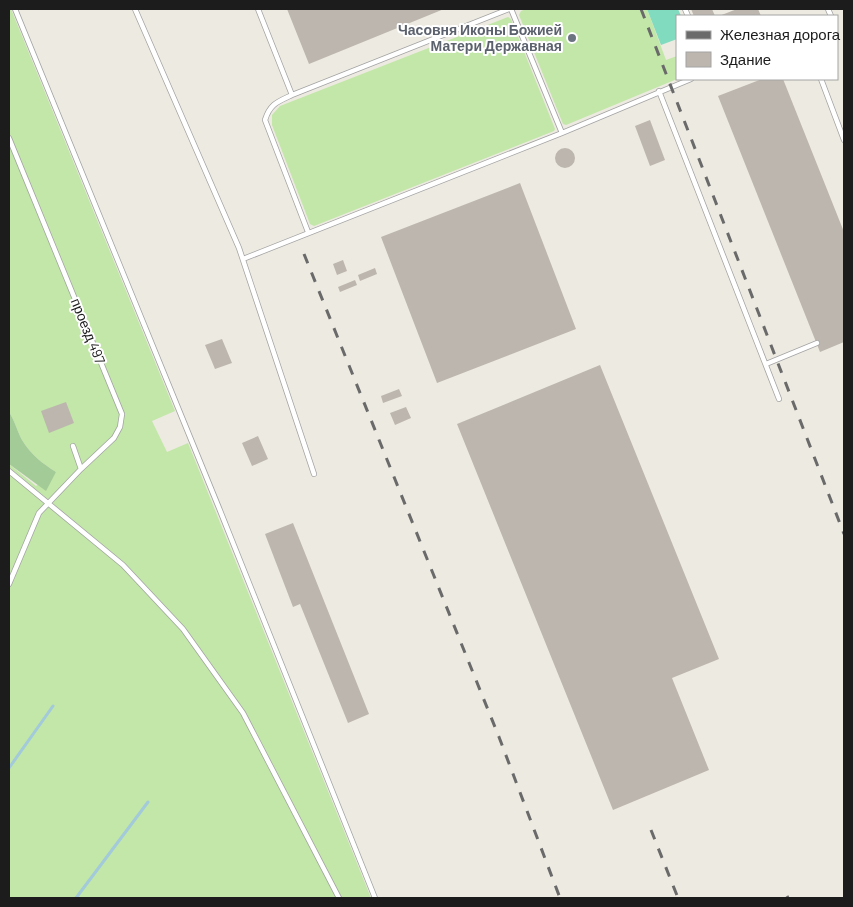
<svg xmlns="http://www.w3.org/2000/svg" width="853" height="907" viewBox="0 0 853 907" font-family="Barlow,sans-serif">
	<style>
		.grass { fill: #c2e7a8 }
		.forest { fill: #a3cb97 }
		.pitch { fill: #81dbbe }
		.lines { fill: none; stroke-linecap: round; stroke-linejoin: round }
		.stream { stroke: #a3cada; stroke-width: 3 }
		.building { fill: #bdb6ae }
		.service-casing { stroke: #a3a3a3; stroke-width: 6 }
		.service { stroke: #fff; stroke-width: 4.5 }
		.rail { stroke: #6a6a6a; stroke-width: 3; stroke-dasharray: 10 10; stroke-linecap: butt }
		.worship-dot { fill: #6b7280; stroke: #fff; stroke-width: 2 }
		.labels { text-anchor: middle; stroke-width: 4; stroke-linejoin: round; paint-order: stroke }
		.worship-label { font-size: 14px; font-weight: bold; fill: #5b616d; stroke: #fff; text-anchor: end }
		.street-label { font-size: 14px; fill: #1c1c1c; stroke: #fff }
	</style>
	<rect width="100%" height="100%" fill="#edeae1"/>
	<!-- grass -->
	<path class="grass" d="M 9,9 L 11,9 L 175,411 L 152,421 L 167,452 L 188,443 L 371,898 L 9,898 L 9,464 L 36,486 L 56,472 C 42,463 31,455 22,440 C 17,431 15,421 9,412 Z
		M 526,9 L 647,9 L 666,60 L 677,56 L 677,79 L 566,125 L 563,124 L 519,15 L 521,11 Z
		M 508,17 L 511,19 L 555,129 L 554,131 L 314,226 L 310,224 L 272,125 L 272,115 L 280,106 Z"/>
	<!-- forest -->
	<path class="forest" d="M 9,412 C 15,421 17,431 22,440 C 31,455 42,463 56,472 L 46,491 L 9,464 Z"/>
	<!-- pitch -->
	<path class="pitch" d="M 647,9 L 678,9 L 681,16 L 677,16 L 677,39 L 661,45 Z"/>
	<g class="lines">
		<!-- stream -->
		<path class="stream" d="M 9,768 L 53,706
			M 76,898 L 148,802"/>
	</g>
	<!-- building -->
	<path class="building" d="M 287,9 L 444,9 L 309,64 Z
		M 691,9 L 712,9 L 715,16 L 694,16 Z
		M 737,9 L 758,9 L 761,16 L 719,16 Z
		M566.5 38a5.5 5.5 0 1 1 11 0a5.5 5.5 0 1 1-11 0Z
		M 762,79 L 783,79 L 844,232 L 844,342 L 820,352 L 718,96 Z
		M 650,120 L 665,160 L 650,166 L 635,126 Z
		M555 158a10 10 0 1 1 20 0a10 10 0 1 1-20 0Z
		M 520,183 L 576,329 L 437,383 L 381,237 Z
		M 343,260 L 347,271 L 337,275 L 333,264 Z
		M 375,268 L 377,274 L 360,281 L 358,275 Z
		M 355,280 L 357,285 L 340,292 L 338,287 Z
		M 222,339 L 232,363 L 215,369 L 205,345 Z
		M 600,365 L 719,659 L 672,678 L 709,770 L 613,810 L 457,424 Z
		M 399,389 L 402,396 L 383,403 L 381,396 Z
		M 66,402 L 74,423 L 49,433 L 41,411 Z
		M 406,407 L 411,418 L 395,425 L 390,413 Z
		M 258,436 L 268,459 L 252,466 L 242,443 Z
		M 293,523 L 369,714 L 348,723 L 300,604 L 293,607 L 265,534 Z"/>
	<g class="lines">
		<defs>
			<path id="service" d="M 15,9 L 219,508 L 375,898
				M 135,9 L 239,248 L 314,474
				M 258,9 L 292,95
				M 511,9 L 562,133
				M 685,9 L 688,16
				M 828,9 L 831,16
				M 821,79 L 844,140
				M 659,91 L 779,399
				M 9,138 L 122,414 L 120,427 L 114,438 L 81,469 L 39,513 L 9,584
				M 308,232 L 265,120 C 270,104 277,102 292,95 L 509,9
				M 243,259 L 562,133 L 691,79
				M 766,364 L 817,343
				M 73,446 L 81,469
				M 9,471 L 123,565 L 183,629 L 243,713 L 339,898"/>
		</defs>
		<!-- service casing -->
		<use href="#service" class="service-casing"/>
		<!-- service -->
		<use href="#service" class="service"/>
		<!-- rail -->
		<path class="rail" d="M 641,9 L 844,534
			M 304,254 L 499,737 L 560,898
			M 651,830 L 678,898
			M 787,896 L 788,898"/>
	</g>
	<!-- markers -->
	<circle class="worship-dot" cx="572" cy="38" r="5"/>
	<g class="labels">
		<!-- worship labels -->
		<g class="worship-label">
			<text x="562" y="35">Часовня Иконы Божией<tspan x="562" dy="16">Матери Державная</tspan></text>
		</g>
		<!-- street labels -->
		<g class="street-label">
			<text transform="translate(88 331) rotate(68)" y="5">проезд 497</text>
		</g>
	</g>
	<!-- border -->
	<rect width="853" height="907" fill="none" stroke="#1c1c1c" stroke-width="20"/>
	<!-- legend -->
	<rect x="676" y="15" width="162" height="65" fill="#ffffff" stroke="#a4a4a4"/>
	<rect x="686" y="31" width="25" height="8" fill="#6a6a6a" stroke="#a4a4a4"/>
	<text x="720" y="40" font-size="15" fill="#1c1c1c">Железная дорога</text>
	<rect x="686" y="52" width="25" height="15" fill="#bdb6ae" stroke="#a4a4a4"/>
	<text x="720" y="65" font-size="15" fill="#1c1c1c">Здание</text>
</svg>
